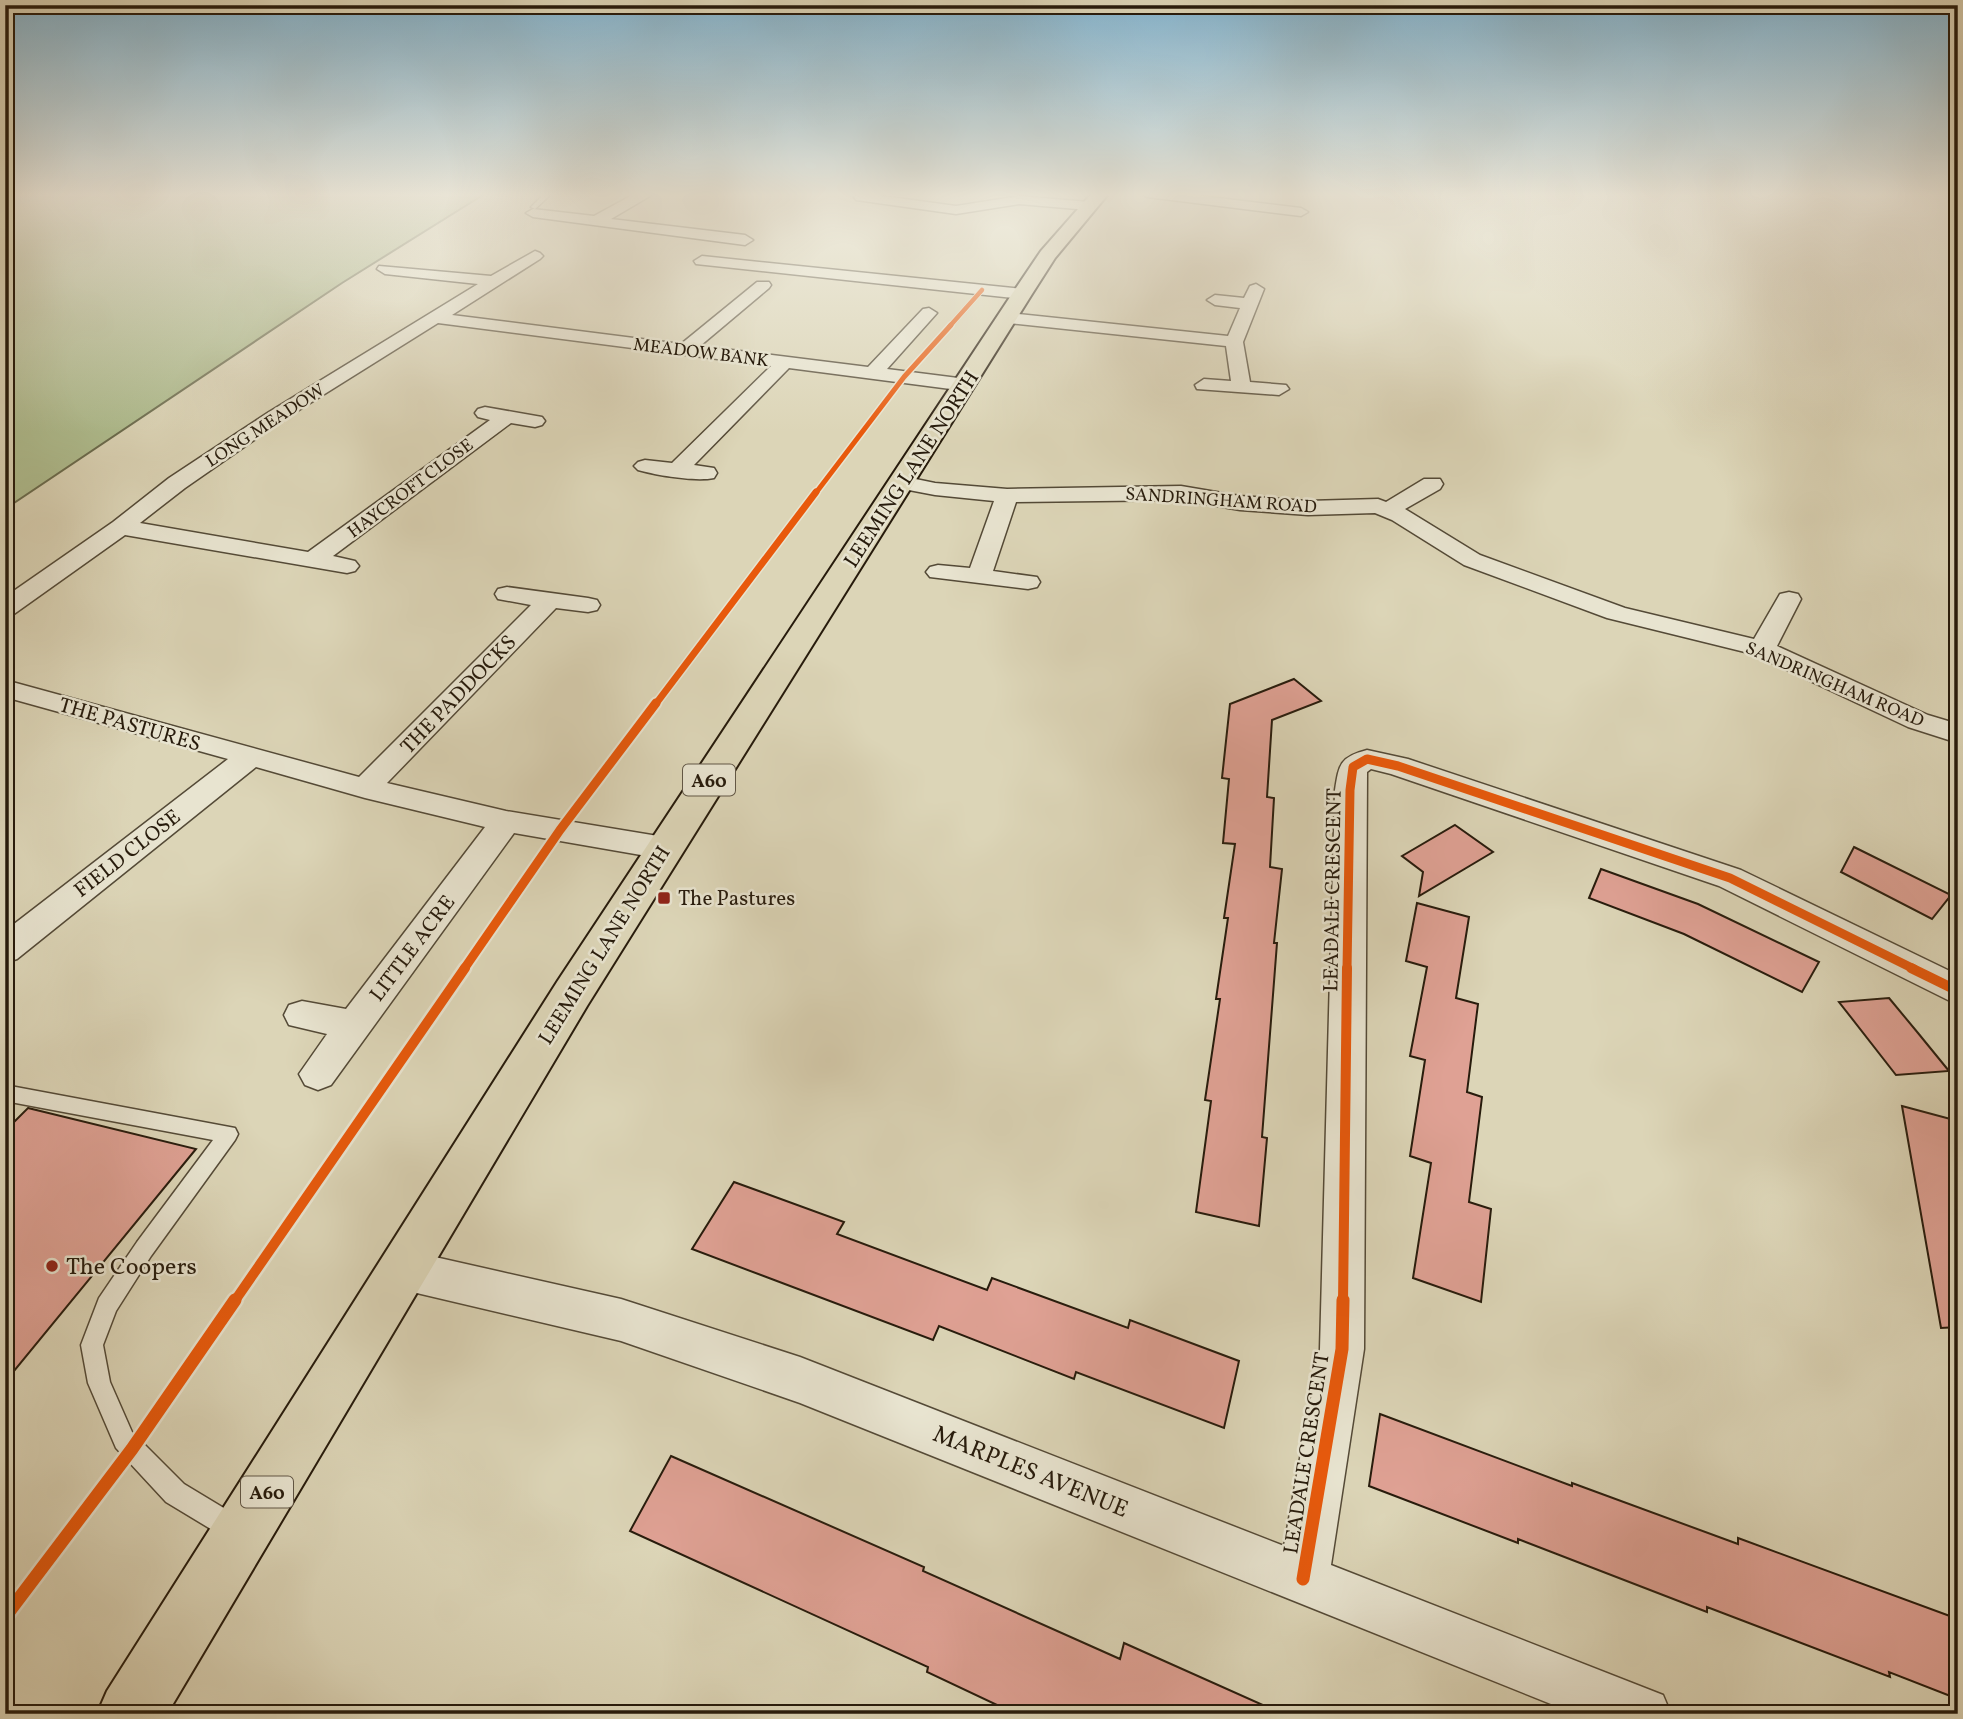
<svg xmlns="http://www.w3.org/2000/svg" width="1963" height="1719" viewBox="0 0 1963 1719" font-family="Vollkorn,serif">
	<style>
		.green { fill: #afbd8f; stroke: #6b6c4e; stroke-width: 2 }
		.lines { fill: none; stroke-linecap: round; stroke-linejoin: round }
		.river { fill: #92b9af; fill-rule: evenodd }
		.building { fill: #dfa194; stroke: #271b0c; stroke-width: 2 }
		.lane-casing { stroke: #544a37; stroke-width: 3 }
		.street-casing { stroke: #544a37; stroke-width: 3 }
		.highway-casing { stroke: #271b0c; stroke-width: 4 }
		.lane { fill: #e8e4d0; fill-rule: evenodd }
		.street { fill: #e8e4d0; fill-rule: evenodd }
		.highway { fill: #dcd5b7; fill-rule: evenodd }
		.cycleway-far5-casing { stroke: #e8e4d0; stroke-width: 6 }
		.cycleway-far4-casing { stroke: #e8e4d0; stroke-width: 8 }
		.cycleway-far3-casing { stroke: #e8e4d0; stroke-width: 10 }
		.cycleway-far2-casing { stroke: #e8e4d0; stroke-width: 13 }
		.cycleway-far1-casing { stroke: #e8e4d0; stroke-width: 15 }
		.cycleway-casing { stroke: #e8e4d0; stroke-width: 18 }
		.cycleway-far5 { stroke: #e8590c; stroke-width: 4.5 }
		.cycleway-far4 { stroke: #e8590c; stroke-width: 5 }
		.cycleway-far3 { stroke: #e8590c; stroke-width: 7 }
		.cycleway-far2 { stroke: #e8590c; stroke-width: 9 }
		.cycleway-far1 { stroke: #e8590c; stroke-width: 10 }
		.cycleway { stroke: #e8590c; stroke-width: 13 }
		.poi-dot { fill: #8f2418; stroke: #e8e4d0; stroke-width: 2.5 }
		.labels { text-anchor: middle; stroke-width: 5; stroke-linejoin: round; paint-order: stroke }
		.far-street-label { font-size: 18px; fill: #271b0c; stroke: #e8e4d0 }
		.shield { fill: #e8e4d0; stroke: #615747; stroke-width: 2 }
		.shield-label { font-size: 19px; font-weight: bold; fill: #271b0c }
		.street-label { font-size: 21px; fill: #271b0c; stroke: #e8e4d0 }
		.poi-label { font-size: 21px; fill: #271b0c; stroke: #e8e4d0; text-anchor: start }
		.near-poi-label { font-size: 24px; fill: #271b0c; stroke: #e8e4d0; text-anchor: start }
		.near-street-label { font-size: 24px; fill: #271b0c; stroke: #e8e4d0 }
	</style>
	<rect width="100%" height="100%" fill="#dcd5b7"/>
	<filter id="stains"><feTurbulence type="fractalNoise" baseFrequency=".00286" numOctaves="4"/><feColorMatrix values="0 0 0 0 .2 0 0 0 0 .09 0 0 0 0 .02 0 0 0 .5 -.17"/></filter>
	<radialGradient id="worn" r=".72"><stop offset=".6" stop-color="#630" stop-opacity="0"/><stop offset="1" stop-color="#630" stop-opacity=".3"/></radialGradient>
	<!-- green -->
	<path class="green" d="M 5,193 L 486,193 L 342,283 L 5,509 Z"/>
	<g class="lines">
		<!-- river -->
		<path class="river" d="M 5,193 L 41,193 L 37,200 L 5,208 Z"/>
	</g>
	<!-- building -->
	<path class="building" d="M 1294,679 L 1321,701 L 1272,720 L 1267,797 L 1274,798 L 1270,867 L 1282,869 L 1274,943 L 1277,943 L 1262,1137 L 1267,1138 L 1259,1226 L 1196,1212 L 1211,1101 L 1205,1100 L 1220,999 L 1216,999 L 1228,918 L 1224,918 L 1235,844 L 1223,843 L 1229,779 L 1222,778 L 1230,704 Z
		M 1455,825 L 1493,852 L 1419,896 L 1423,872 L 1402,856 Z
		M 1854,847 L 1951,895 L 1932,919 L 1841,872 Z
		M 1601,869 L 1698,904 L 1819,962 L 1802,992 L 1684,934 L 1589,898 Z
		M 1417,903 L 1469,917 L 1456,998 L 1478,1004 L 1467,1092 L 1482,1097 L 1469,1202 L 1491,1209 L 1481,1302 L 1413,1278 L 1431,1163 L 1410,1156 L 1425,1060 L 1410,1056 L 1427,967 L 1406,961 Z
		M 1889,998 L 1918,1033 L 1949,1071 L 1896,1075 L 1839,1002 Z
		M 1902,1106 L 1958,1121 L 1958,1327 L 1941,1328 Z
		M 28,1108 L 196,1149 L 5,1382 L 5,1131 Z
		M 734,1182 L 844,1222 L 837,1234 L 987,1290 L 992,1278 L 1128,1328 L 1130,1320 L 1239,1361 L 1224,1428 L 1076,1372 L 1074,1379 L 939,1326 L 933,1340 L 692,1249 Z
		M 1380,1414 L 1572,1486 L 1572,1483 L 1738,1544 L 1738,1538 L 1958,1619 L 1958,1699 L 1889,1672 L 1890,1677 L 1707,1607 L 1707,1612 L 1518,1539 L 1518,1543 L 1369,1486 Z
		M 671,1456 L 924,1567 L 923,1571 L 1120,1659 L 1124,1643 L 1283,1714 L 1016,1714 L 927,1672 L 928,1667 L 630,1531 Z"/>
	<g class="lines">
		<defs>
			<path id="lane" d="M 535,193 L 543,193 L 549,196 L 535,209 L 531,207 L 541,197 Z
				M 5,1085 L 235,1128 L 238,1134 L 235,1140 L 151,1256 L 116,1311 L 103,1345 L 110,1382 L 132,1432 L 184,1484 L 242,1519 L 245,1528 L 242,1537 L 233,1540 L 224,1537 L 166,1502 L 116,1448 L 88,1383 L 81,1345 L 99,1298 L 137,1242 L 213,1140 L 5,1101 Z"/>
			<path id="street" d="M 636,193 L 655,193 L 611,219 L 745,235 L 753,240 L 745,245 L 533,217 L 526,213 L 533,209 L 594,216 Z
				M 861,193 L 956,206 L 1019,196 L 1089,202 L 1096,206 L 1089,210 L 1019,204 L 956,214 L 856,200 L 854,197 Z
				M 1140,193 L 1177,193 L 1301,208 L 1308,212 L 1301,216 L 1147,197 Z
				M 535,251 L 540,253 L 543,256 L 540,259 L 452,315 L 681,344 L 757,282 L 769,282 L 771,285 L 769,288 L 700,346 L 868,367 L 923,309 L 929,308 L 937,313 L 887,369 L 966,379 L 975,385 L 966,391 L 789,368 L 694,465 L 714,468 L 717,473 L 714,478 C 695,482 656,475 638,470 L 634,466 L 638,462 L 645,460 L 672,463 L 771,366 L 438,323 L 283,420 L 185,488 L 140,523 L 308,552 L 490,420 L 478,417 L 475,413 L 478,409 L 485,407 L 542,417 L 545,421 L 542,425 L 535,427 L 511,423 L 333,556 L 355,561 L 359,566 L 355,571 L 347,573 L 125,535 L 14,614 L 5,616 L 5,597 L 113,522 L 169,478 L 269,412 L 478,284 L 385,274 L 377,269 L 379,266 L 491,276 Z
				M 702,256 L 1022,289 L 1030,294 L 1022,299 L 696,264 L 694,261 Z
				M 1256,284 L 1264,289 L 1243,342 L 1250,382 L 1286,385 L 1289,389 L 1279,395 L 1197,389 L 1195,385 L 1204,379 L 1231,381 L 1226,346 L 1008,323 L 999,318 L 1008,313 L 1228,336 L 1240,308 L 1215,305 L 1207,300 L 1215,295 L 1244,298 L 1250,286 Z
				M 901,476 L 935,483 L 1007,489 L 1181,486 L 1240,496 L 1308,501 L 1378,499 L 1386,502 L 1424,479 L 1440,479 L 1443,484 L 1440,489 L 1405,509 L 1480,555 L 1625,608 L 1754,639 L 1780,594 L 1789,592 L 1798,594 L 1801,599 L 1777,646 L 1928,715 L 1958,724 L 1958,743 L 1908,727 L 1753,654 L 1607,618 L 1464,565 L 1392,520 L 1375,513 L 1308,515 L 1240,510 L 1181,500 L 1016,502 L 993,571 L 1037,577 L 1040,582 L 1037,587 L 1028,589 L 930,577 L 926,572 L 930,567 L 938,565 L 970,568 L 994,501 L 935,495 L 893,487 L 890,482 L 893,477 Z
				M 507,587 L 588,598 L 597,600 L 600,605 L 597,610 L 588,612 L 556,608 L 387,783 L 506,811 L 664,837 L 675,840 L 680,848 L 675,856 L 664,859 L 514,833 L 331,1085 L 318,1090 L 305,1085 L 299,1074 L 327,1034 L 289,1025 L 284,1015 L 289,1005 L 302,1001 L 346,1009 L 485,827 L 365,798 L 256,767 L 17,959 L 5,963 L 5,931 L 228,759 L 5,697 L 5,680 L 359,777 L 531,605 L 498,599 L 495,594 L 498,589 Z
				M 1367,750 L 1408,759 L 1741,870 L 1958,975 L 1958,1005 L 1719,886 L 1391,774 L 1371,769 L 1367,772 L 1364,1349 L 1331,1565 L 1663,1695 L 1671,1714 L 1576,1714 L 800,1403 L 621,1341 L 404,1290 L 389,1284 L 383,1270 L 389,1256 L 404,1250 L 621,1299 L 800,1357 L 1284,1546 L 1320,1349 L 1335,790 C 1339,764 1340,757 1367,750 Z"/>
			<path id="highway" d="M 1092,193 L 1109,193 L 1055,258 L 1032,294 L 587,1006 L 167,1714 L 97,1714 L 107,1691 L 557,982 L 1012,294 L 1041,251 Z"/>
		</defs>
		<!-- lane casing -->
		<use href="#lane" class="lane-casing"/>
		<!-- street casing -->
		<use href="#street" class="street-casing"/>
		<!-- highway casing -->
		<use href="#highway" class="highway-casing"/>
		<!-- lane -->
		<use href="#lane" class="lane"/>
		<!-- street -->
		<use href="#street" class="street"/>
		<!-- highway -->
		<use href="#highway" class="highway"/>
		<defs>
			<path id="cycleway-far5" d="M 949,327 L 982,290"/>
			<path id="cycleway-far4" d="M 815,494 L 904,377 L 951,325"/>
			<path id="cycleway-far3" d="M 655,705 L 816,492"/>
			<path id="cycleway-far2" d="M 464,969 L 560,830 L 656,703
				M 1347,969 L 1350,790 L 1353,767 L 1367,759 L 1398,766 L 1730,878 L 1914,969"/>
			<path id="cycleway-far1" d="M 1911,968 L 1958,991
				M 234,1302 L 465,968
				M 1343,1302 L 1347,968"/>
			<path id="cycleway" d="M 1303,1579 L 1342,1349 L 1343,1300
				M 5,1617 L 132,1449 L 235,1300"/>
		</defs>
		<!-- cycleway-far5 casing -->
		<use href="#cycleway-far5" class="cycleway-far5-casing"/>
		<!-- cycleway-far4 casing -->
		<use href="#cycleway-far4" class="cycleway-far4-casing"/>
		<!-- cycleway-far3 casing -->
		<use href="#cycleway-far3" class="cycleway-far3-casing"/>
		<!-- cycleway-far2 casing -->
		<use href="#cycleway-far2" class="cycleway-far2-casing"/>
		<!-- cycleway-far1 casing -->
		<use href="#cycleway-far1" class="cycleway-far1-casing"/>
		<!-- cycleway casing -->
		<use href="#cycleway" class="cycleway-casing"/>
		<!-- cycleway-far5 -->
		<use href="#cycleway-far5" class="cycleway-far5"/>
		<!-- cycleway-far4 -->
		<use href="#cycleway-far4" class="cycleway-far4"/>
		<!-- cycleway-far3 -->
		<use href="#cycleway-far3" class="cycleway-far3"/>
		<!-- cycleway-far2 -->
		<use href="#cycleway-far2" class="cycleway-far2"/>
		<!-- cycleway-far1 -->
		<use href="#cycleway-far1" class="cycleway-far1"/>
		<!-- cycleway -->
		<use href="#cycleway" class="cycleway"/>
	</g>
	<!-- sky -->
	<linearGradient id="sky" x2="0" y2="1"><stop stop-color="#85b6d1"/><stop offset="0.45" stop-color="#efecdf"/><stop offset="1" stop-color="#efecdf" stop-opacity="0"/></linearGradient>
	<rect width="1963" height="433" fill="url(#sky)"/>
	<!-- markers -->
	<g class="poi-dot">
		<rect x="657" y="891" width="14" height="14" rx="3.5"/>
		<circle cx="52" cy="1266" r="7"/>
	</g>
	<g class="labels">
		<!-- far-street labels -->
		<g class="far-street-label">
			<text transform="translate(701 352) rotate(7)" y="6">MEADOW BANK</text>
			<text transform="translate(265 425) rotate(-33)" y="6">LONG MEADOW</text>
			<text transform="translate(410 488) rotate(-37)" y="6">HAYCROFT CLOSE</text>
			<text transform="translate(1221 500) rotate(4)" y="6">SANDRINGHAM ROAD</text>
			<text transform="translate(1835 684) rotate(23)" y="6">SANDRINGHAM ROAD</text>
		</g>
		<!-- shield labels -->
		<g class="shield">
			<rect x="683" y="764.5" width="52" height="31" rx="5"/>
			<rect x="241" y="1476.5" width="52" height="31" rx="5"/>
		</g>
		<g class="shield-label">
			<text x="709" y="787">A60</text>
			<text x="267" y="1499">A60</text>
		</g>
		<!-- street labels -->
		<g class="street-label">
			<text transform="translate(911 469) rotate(-57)" y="7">LEEMING LANE NORTH</text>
			<text transform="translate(458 694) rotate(-46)" y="7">THE PADDOCKS</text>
			<text transform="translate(130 724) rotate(16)" y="7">THE PASTURES</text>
			<text transform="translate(127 853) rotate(-38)" y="7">FIELD CLOSE</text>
			<text transform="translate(1332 890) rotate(-89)" y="7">LEADALE CRESCENT</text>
			<text transform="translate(604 945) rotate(-58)" y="7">LEEMING LANE NORTH</text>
			<text transform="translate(412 948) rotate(-53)" y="7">LITTLE ACRE</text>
			<text transform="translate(1306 1453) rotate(-81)" y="7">LEADALE CRESCENT</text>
		</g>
		<!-- poi labels -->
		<g class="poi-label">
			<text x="678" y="905">The Pastures</text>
		</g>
		<!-- near-poi labels -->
		<g class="near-poi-label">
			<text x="66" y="1274">The Coopers</text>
		</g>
		<!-- near-street labels -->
		<g class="near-street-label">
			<text transform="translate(1031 1471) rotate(22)" y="8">MARPLES AVENUE</text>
		</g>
	</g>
	<!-- margin -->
	<rect width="1963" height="1719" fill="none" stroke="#dcd5b7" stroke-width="28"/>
	<rect x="7" y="7" width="1949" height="1705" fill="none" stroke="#271b0c" stroke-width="3.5"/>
	<rect x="14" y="14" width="1935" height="1691" fill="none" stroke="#271b0c" stroke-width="2"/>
	<rect width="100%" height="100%" filter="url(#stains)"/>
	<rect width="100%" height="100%" fill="url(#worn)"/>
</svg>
